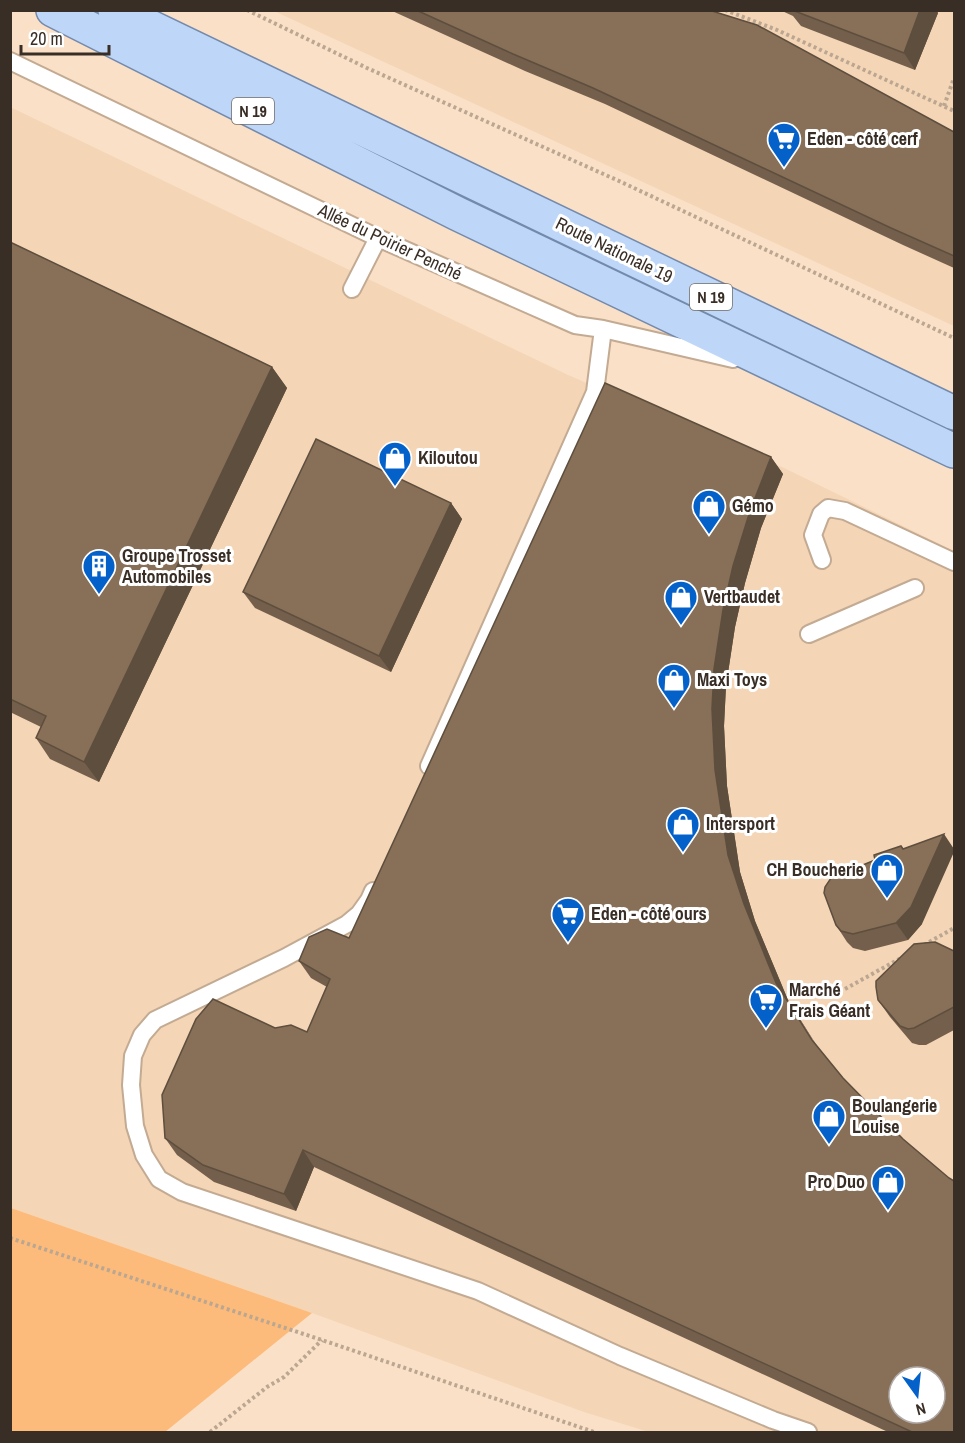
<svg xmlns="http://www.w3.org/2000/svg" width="965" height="1443" viewBox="0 0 965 1443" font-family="'Archivo Narrow',sans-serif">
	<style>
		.built { fill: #f4d5b6; fill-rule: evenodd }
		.green { fill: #fcbb7a }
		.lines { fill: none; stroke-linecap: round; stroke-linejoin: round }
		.lane-casing { stroke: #c3aa92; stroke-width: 20 }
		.primary-casing { stroke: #748aac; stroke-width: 36 }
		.path { stroke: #bba691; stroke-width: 4; stroke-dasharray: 3 3; stroke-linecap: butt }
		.lane { stroke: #fff; stroke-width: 16 }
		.primary { stroke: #bed7f9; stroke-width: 33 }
		.wall { fill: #745f4c }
		.shaded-wall { fill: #5e4e3e }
		.building { fill: #876f58; stroke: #5e4e3e; stroke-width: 1.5; fill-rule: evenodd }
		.labels { text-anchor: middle; stroke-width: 6; stroke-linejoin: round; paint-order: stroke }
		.shield { fill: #fff; stroke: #746d66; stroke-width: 1.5 }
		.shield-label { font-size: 16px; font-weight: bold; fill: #392e25 }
		.poi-label { font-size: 18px; font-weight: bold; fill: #392e25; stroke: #fff; text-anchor: start }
		.street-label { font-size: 18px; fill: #392e25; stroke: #fff }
	</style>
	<rect width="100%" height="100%" fill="#fae0c6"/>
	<!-- built -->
	<path class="built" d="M 274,11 L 954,11 L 954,326 Z
		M 10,107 L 568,375 L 784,468 L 954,551 L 954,1432 L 649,1432 L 584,1412 L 312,1313 L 11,1208 ZM 899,1377 L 935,1377 L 935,1413 L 899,1413 Z"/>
	<!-- green -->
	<path class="green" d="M 11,1208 L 312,1313 L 165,1432 L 11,1432 Z"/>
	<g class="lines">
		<defs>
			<path id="lane" d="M 10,61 L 378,238 L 575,325 L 603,329 L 733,359
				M 352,289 L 378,238
				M 822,560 L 813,535 L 821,514 L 828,508 L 845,511 L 954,562
				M 809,634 L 915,588
				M 429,766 L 595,392 L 603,329
				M 373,891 L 369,900 L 359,914 L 347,924 L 284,958 L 155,1020 L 142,1035 L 133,1056 L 131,1085 L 135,1126 L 144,1155 L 159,1179 L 182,1192 L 478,1291 L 620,1356 L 773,1420 L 808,1432"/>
			<path id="primary" d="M 53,10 L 458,214 L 954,451
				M 115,10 L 954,413"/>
		</defs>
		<!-- lane casing -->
		<use href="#lane" class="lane-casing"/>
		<!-- primary casing -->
		<use href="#primary" class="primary-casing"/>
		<!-- path -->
		<path class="path" d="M 247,10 L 367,68 L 619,181 L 954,338
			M 725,10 L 777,30 L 954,111
			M 944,106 L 954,78
			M 924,945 L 954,928
			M 845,989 L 901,958
			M 10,1238 L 322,1340 L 594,1432
			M 210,1432 L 267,1387 L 284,1377 L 322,1340"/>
		<!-- lane -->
		<use href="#lane" class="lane"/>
		<!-- primary -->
		<use href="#primary" class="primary"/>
	</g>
	<!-- wall -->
	<path class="wall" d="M 390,10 L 709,10 L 954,132 L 954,268 L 903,245 L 605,104 L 525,71 Z
		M 780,10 L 936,10 L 938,13 L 915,70 L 801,26 L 793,16 Z
		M 10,242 L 272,367 L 287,388 L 99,782 L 50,759 L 36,738 L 41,727 L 10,712 Z
		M 771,457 L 783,474 L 761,528 L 745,583 L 735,627 L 726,686 L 724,726 L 727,786 L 740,872 L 755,921 L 788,1000 L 954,1432 L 888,1432 L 314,1167 L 296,1211 L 214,1182 L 177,1155 L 165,1138 L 275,1028 L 307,1032 L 327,987 L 311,978 L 299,961 L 349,938 Z
		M 451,503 L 462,519 L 391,672 L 255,608 L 243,592 Z
		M 825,887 L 922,924 L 908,940 L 865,951 L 853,948 L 847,942 L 836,925 Z
		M 954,951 L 954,1030 L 926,1045 L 919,1045 L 912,1043 L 890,1017 L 878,1000 Z"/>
	<!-- shaded-wall -->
	<path class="shaded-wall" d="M 920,10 L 936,10 L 938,13 L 915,70 L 904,53 Z
		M 272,367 L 287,388 L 99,782 L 84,762 Z
		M 771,457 L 783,474 L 761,528 L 745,583 L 735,627 L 726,686 L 724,726 L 727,786 L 740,872 L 755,921 L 788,1000 L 824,1057 L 776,983 L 744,904 L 728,855 L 715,770 L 712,709 L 714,669 L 723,610 L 733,566 L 750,511 Z
		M 451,503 L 462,519 L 391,672 L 379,656 Z
		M 944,834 L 954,849 L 954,852 L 922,924 L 908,940 L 896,923 Z
		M 303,1150 L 314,1167 L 296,1211 L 284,1194 Z"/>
	<!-- building -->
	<path class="building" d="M 416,10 L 709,10 L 757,25 L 954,132 L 954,256 L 891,228 L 593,88 L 513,54 Z
		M 792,10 L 920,10 L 904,53 Z
		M 10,242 L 272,367 L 84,762 L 36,738 L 46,716 L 10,699 Z
		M 605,383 L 771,457 L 750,511 L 733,566 L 723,610 L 714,669 L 712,709 L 715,770 L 728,855 L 744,904 L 776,983 L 812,1040 L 843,1078 L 903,1139 L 949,1178 L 954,1181 L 954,1432 L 912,1432 L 303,1150 L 284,1194 L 203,1165 L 165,1138 L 162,1095 L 196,1019 L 213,999 L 275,1028 L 291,1025 L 307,1032 L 330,979 L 299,961 L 309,937 L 327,929 L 349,938 ZM 899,1377 L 935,1377 L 935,1413 L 899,1413 Z
		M 316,439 L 451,503 L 379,656 L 243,592 Z
		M 944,834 L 911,907 L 896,923 L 853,934 L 841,931 L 836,925 L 824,893 L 825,887 L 831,878 L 875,860 L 874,855 L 901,846 L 903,849 Z
		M 935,942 L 954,951 L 954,1007 L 914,1028 L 908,1029 L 900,1026 L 878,1000 L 876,987 L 876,981 L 914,944 Z"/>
	<!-- icons -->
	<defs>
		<symbol id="supermarket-pin" viewBox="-11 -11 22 30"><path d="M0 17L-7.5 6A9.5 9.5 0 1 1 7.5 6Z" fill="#0561ca" stroke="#fff"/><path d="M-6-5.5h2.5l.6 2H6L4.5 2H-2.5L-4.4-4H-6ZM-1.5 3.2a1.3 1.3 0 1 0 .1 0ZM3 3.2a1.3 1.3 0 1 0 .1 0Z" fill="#fff"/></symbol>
		<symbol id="shop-pin" viewBox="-11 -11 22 30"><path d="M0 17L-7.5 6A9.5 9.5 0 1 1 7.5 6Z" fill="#0561ca" stroke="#fff"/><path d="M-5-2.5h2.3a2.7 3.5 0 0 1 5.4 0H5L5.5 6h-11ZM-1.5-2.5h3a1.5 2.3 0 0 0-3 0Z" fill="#fff"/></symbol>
		<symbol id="building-pin" viewBox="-11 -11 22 30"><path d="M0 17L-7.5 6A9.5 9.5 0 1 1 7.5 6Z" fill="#0561ca" stroke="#fff"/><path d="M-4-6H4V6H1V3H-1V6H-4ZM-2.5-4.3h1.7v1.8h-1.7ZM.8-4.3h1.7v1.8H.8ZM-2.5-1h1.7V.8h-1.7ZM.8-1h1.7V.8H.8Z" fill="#fff"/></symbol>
	</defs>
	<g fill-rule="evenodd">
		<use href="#supermarket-pin" x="765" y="120" width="38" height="52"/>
		<use href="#shop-pin" x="376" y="439" width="38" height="52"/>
		<use href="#shop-pin" x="690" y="487" width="38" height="52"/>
		<use href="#building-pin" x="80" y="547" width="38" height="52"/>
		<use href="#shop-pin" x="662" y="578" width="38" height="52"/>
		<use href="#shop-pin" x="655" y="661" width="38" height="52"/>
		<use href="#shop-pin" x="664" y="805" width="38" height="52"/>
		<use href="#shop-pin" x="868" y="851" width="38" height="52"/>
		<use href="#supermarket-pin" x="549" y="895" width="38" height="52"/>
		<use href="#supermarket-pin" x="747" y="981" width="38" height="52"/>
		<use href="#shop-pin" x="810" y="1097" width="38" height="52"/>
		<use href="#shop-pin" x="869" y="1163" width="38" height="52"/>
	</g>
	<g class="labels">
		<!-- shield labels -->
		<g class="shield">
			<rect x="232" y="98" width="42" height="26" rx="4.5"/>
			<rect x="690" y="284" width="42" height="26" rx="4.5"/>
		</g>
		<g class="shield-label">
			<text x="253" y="117">N 19</text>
			<text x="711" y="303">N 19</text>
		</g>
		<!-- poi labels -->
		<g class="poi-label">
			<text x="807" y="145">Eden - côté cerf</text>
			<text x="418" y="464">Kiloutou</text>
			<text x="732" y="512">Gémo</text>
			<text x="122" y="562">Groupe Trosset<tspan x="122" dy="21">Automobiles</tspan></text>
			<text x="704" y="603">Vertbaudet</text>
			<text x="697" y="686">Maxi Toys</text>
			<text x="706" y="830">Intersport</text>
			<text x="864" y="876" text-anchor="end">CH Boucherie</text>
			<text x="591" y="920">Eden - côté ours</text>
			<text x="789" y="996">Marché<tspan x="789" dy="21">Frais Géant</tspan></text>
			<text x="852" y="1112">Boulangerie<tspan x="852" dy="21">Louise</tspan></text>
			<text x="865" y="1188" text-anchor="end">Pro Duo</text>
		</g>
		<!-- street labels -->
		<g class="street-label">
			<text transform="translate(390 242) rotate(25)" y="6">Allée du Poirier Penché</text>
			<text transform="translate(614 250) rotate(26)" y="6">Route Nationale 19</text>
		</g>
	</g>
	<!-- border -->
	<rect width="965" height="1443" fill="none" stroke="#392e25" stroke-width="24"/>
	<!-- north arrow -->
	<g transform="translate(917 1395) rotate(165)"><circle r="28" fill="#ffffff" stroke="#b0aba8" stroke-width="1.5"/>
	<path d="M0-4.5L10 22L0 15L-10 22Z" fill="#0561ca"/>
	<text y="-9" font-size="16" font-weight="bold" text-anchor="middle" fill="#392e25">N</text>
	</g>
	<!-- scale -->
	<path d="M21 45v9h88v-9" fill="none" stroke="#392e25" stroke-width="3"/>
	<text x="30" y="45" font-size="18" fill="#392e25" stroke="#ffffff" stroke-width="4.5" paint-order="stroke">20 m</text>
</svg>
